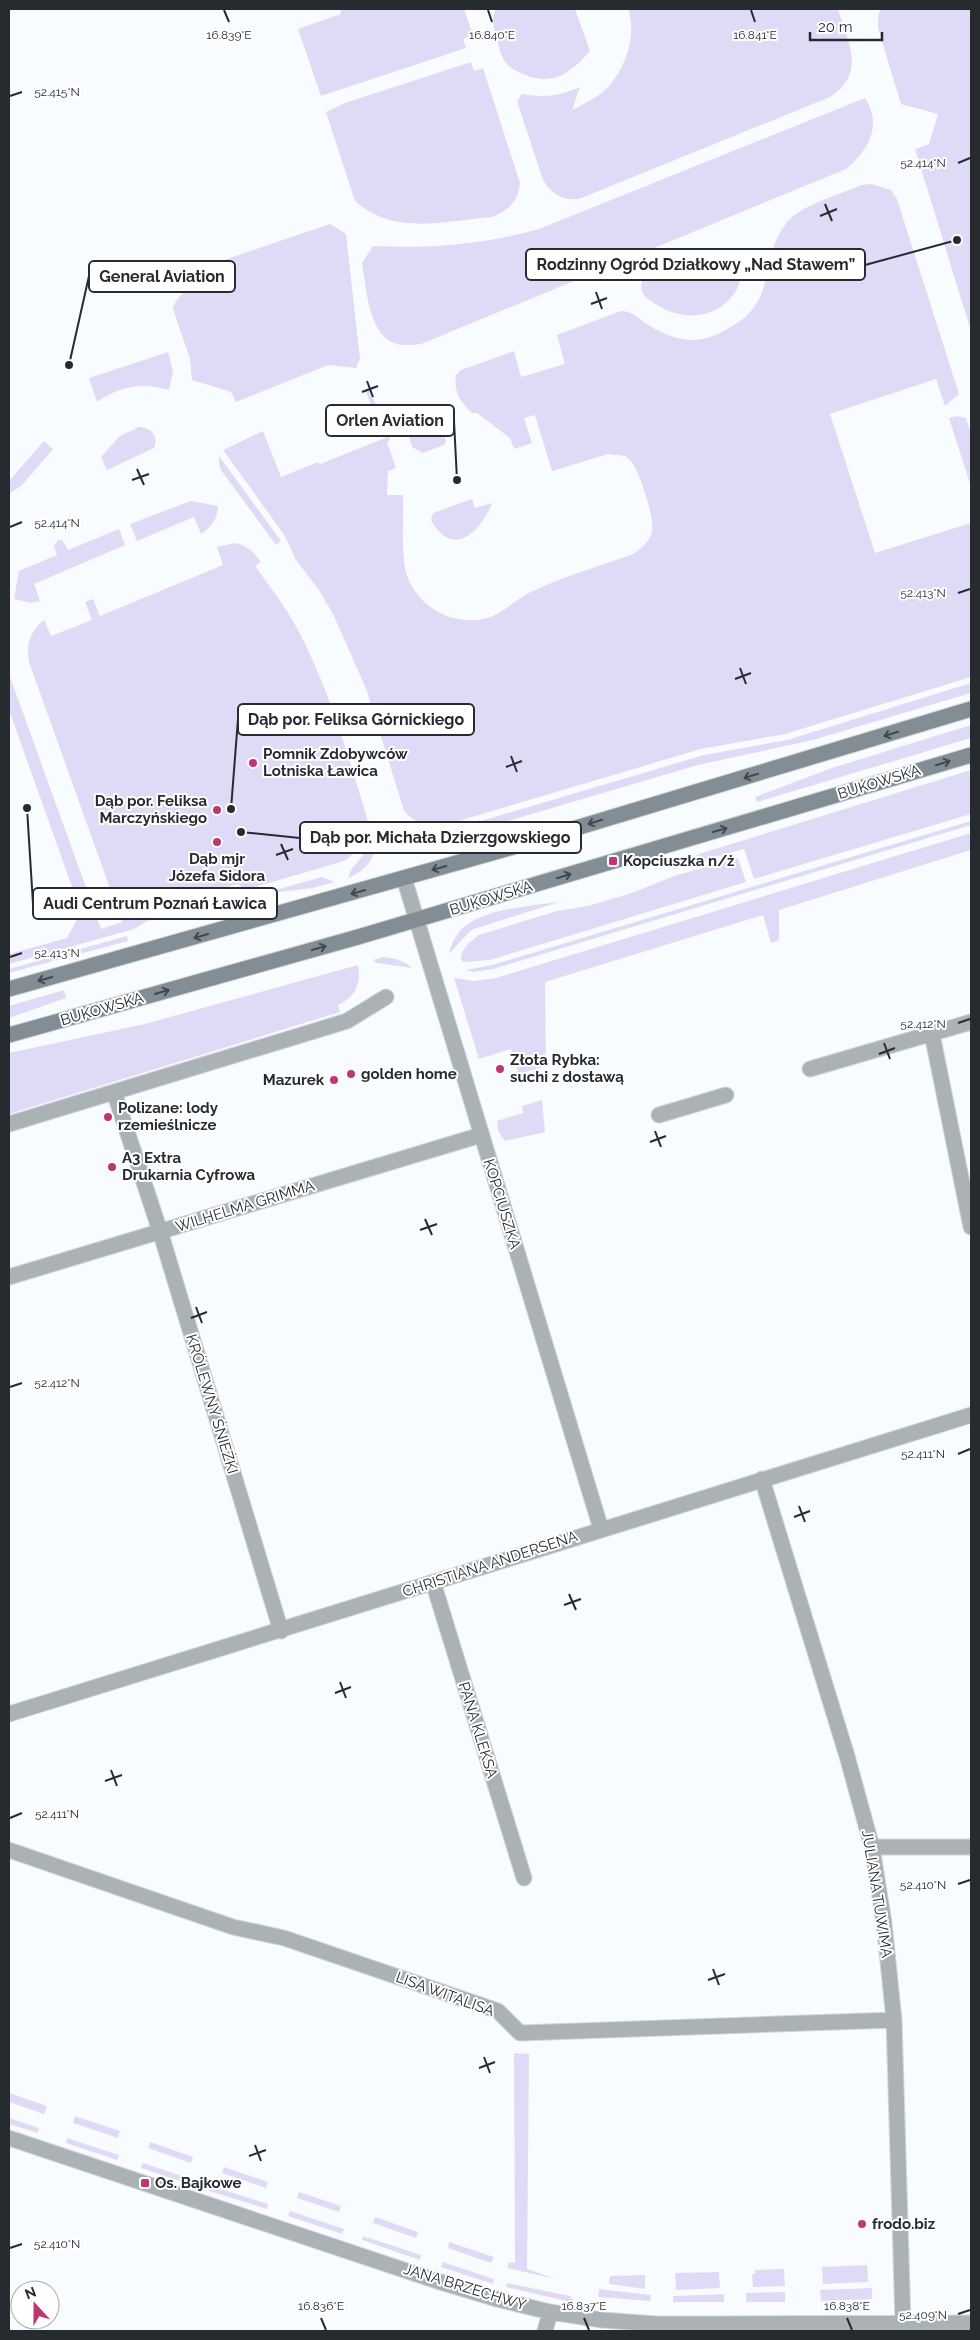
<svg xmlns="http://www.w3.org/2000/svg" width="980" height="2340" viewBox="0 0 980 2340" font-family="Raleway,sans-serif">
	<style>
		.green { fill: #dfdaf6 }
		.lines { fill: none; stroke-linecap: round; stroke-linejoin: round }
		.minor-casing { stroke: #d3d6da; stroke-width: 17 }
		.secondary-casing { stroke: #d3d6da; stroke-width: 17 }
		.minor { stroke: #aab2b6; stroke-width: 15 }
		.secondary { stroke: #828e94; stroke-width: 15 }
		.oneway { stroke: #42494e }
		.ticks { fill: none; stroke: #262b30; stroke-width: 2 }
		.poi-dot { fill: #bd3777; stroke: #fff; stroke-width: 2 }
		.labels { text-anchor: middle; stroke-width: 4; stroke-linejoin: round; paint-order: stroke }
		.poi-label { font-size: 15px; font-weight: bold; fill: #262b30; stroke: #fff; text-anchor: start }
		.street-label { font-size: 15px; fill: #262b30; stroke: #fff }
		.ticks-label { font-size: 12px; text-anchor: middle; fill: #262b30; stroke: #fff; stroke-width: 4; stroke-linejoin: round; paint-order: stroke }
		.leader { fill: none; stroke: #262b30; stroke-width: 2 }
		.callout-dot { fill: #262b30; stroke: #fff; stroke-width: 2 }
		.callout { fill: #fff; stroke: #262b30; stroke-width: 2 }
		.callout-label { font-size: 16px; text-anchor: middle; font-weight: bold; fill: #262b30 }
	</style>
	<rect width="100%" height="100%" fill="#f9fcff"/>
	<!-- green -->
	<path class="green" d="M 340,9 L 464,9 L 473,35 L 463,39 L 466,48 L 321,96 L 298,29 L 341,14 Z
		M 496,9 L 575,9 L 590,51 C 571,73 552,87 523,74 C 517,71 511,69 507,64 C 501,57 499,47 497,39 C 493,28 491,19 496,9 Z
		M 628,9 L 838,9 C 848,43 867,73 830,97 L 579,199 C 562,201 552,194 543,180 L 517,101 L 522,94 C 544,98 559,96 580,87 L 572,110 C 584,104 600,96 609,86 C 626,67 637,34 628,9 Z
		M 881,9 L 971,9 L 971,331 L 915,149 L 929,144 L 938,114 L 901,104 L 878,28 L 878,15 Z
		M 471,62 L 474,71 L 483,68 L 520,183 C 518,202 509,210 492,217 C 444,221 394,236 355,201 L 326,112 L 345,103 Z
		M 865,98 C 883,125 868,151 846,169 L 421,344 C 412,345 402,346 394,343 C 368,333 366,286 362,263 L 373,246 C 427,249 487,244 539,229 Z
		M 872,184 L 891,190 L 897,199 L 959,394 L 945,406 L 936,379 L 830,414 L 875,553 L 971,523 L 971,677 L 785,734 L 701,749 L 445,825 C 429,826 415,824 404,811 L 367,691 L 334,616 L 319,590 L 296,560 L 285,536 L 223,450 L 263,431 L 281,477 L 318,462 L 320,464 L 385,438 L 365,390 L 370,390 L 390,440 L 387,442 L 396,468 L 388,471 L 387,495 L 403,495 C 404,519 401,545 405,568 C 412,604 452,628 487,618 C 505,613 516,598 533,591 C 565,576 600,566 633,554 C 642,548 650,541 652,531 C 655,520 640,473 633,464 C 631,461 628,458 625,456 L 608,454 L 552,471 L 535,415 L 524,418 L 532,443 L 514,449 L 510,438 L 477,413 L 472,413 C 461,403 453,391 456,375 L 461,370 L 514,351 L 521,377 L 565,364 L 557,335 L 621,311 C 634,311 639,320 650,326 C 663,334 678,340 693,340 C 706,340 719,334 729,328 C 779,301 758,261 785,225 C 799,205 839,195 861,185 Z
		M 330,224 L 346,234 L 360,359 L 356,368 L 328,365 L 236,402 L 231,392 L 192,380 L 190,359 L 173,309 C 178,290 196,287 213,281 L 209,265 Z
		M 706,249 C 781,250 722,355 648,299 C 639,292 639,282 647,274 Z
		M 168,352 L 173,371 L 169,390 C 142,382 120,386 97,402 L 89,378 Z
		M 429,406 C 441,407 449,414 449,428 L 443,433 L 446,441 L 444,445 L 423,453 L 412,447 L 405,422 L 413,410 Z
		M 957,416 L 966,418 L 971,434 L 971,487 L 949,418 Z
		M 139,427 C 151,427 159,436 154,448 L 107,470 L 101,457 L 120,436 Z
		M 44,441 L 53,449 L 22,485 L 9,494 L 9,481 Z
		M 219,456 L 281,541 L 276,545 L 221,470 L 219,464 Z
		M 472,499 L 475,508 L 492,503 C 481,531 453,560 431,520 L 433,513 Z
		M 191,501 L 218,506 C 217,520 212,526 201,534 L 194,517 L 137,541 L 130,524 Z
		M 119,529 L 125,545 L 34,584 L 40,601 L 31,603 L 14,599 L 19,571 L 57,555 L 54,546 L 58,540 L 62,540 L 68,550 Z
		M 235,543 C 248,546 253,551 261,562 L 255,566 C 270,587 286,607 298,630 C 330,691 348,756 368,821 L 368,830 L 364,837 L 351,856 L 344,861 L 245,890 L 238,884 L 169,903 L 169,908 L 134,929 L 9,964 L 9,954 L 67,938 L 81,912 L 9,710 L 9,674 L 101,929 L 122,922 L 29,662 C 26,643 30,632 44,620 L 51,636 L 92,620 L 85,602 L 93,599 L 100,616 L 223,565 L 217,547 Z
		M 971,683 L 971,693 L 813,740 L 698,765 L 450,838 C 431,840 422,838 407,827 L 433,832 L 447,831 L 704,755 L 787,740 Z
		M 971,725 L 971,738 L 757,802 L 755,797 L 832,768 Z
		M 971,770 L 971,814 L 754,879 L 744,849 L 672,869 L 699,854 Z
		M 971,821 L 971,825 L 493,969 L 473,972 L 466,970 L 492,965 Z
		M 971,833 L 971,850 L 779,910 L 779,940 L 771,943 L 763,915 L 545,982 L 546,1066 L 519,1074 L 511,1049 L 479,1059 L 454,978 L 473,981 L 496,978 Z
		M 377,838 C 376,857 367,871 348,878 L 351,870 Z
		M 738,858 L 746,882 L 490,960 L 463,962 L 461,959 C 461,948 471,941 479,935 L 557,911 L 588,906 L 632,893 L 674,876 Z
		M 322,877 L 334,882 L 313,888 L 261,894 Z
		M 559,902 L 471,930 L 451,952 L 449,952 C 453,941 458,930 468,924 C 491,908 532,906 559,902 Z
		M 127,936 L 128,941 L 9,973 L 9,969 Z
		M 383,957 C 393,958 404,960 412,968 L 377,963 L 373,960 Z
		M 358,965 C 361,984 356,997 338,1005 L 340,1012 L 9,1114 L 9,1053 L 145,1024 Z
		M 64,990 L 66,998 L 9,1018 L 9,1006 Z
		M 542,1100 L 545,1132 L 505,1141 L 498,1131 L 497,1121 L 523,1113 L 522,1106 Z
		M 514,2053 L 529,2054 L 527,2269 L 556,2279 L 507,2268 L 509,2262 L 515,2263 Z
		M 9,2093 L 47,2106 L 44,2114 L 9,2102 Z
		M 75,2116 L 120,2131 L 118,2138 L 73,2123 Z
		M 9,2118 L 39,2128 L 38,2133 L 9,2124 Z
		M 67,2138 L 119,2155 L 117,2160 L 66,2143 Z
		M 150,2142 L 193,2157 L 191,2163 L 148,2148 Z
		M 143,2163 L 191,2179 L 189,2184 L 141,2168 Z
		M 224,2167 L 268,2182 L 266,2188 L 222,2173 Z
		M 211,2186 L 268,2204 L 267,2209 L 209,2191 Z
		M 299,2192 L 341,2206 L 339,2212 L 297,2198 Z
		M 290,2211 L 344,2229 L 342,2234 L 288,2216 Z
		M 375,2217 L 418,2232 L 416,2238 L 373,2223 Z
		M 363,2236 L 421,2255 L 420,2260 L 362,2240 Z
		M 449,2242 L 494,2257 L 491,2263 L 448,2248 Z
		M 443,2262 L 494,2279 L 493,2284 L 441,2267 Z
		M 867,2265 L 868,2282 L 823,2284 L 822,2267 Z
		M 784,2269 L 785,2286 L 753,2287 L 752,2274 L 755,2274 L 755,2270 Z
		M 719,2272 L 720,2288 L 676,2290 L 675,2273 Z
		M 645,2275 L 645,2289 L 609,2284 L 610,2276 Z
		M 507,2283 L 570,2296 L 575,2303 L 506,2287 Z
		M 872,2288 L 872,2299 L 821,2301 L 820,2290 Z
		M 599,2289 L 651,2295 L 650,2301 L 598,2297 Z
		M 785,2292 L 785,2302 L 746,2302 L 746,2293 Z
		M 724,2294 L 724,2302 L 673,2302 L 673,2296 Z"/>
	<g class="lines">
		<defs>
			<path id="minor" d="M 404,878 L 601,1529
				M 932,1034 L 971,1227
				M 810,1069 L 971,1022
				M 114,1092 L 160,1231 L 281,1631
				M 659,1115 L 726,1095
				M 9,1124 L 347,1021 L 386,997
				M 9,1277 L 481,1135
				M 762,1479 L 847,1756 L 872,1847 L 884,1923 L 894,2020 L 903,2323
				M 433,1582 L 524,1878
				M 9,1714 C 330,1617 650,1513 971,1415
				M 872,1847 L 971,1847
				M 9,1850 L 233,1927 L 284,1938 L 498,2011 L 520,2033 L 894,2020
				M 9,2138 L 437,2281 L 497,2299 L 550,2312 L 602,2320 L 657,2324 L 715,2324 L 971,2323
				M 545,2331 L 550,2312"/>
			<path id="secondary" d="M 9,989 L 513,847 L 971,709
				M 9,1035 L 358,937 L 971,755"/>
		</defs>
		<!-- minor casing -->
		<use href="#minor" class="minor-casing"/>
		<!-- secondary casing -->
		<use href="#secondary" class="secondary-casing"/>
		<!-- minor -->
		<use href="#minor" class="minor"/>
		<!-- secondary -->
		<use href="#secondary" class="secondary"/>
	</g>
	<!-- one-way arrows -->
	<defs><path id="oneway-shaft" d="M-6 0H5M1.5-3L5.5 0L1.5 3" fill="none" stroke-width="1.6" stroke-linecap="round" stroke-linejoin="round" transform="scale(1.25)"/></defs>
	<g class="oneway">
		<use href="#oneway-shaft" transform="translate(891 734) rotate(163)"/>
		<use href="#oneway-shaft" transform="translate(943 763) rotate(-17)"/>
		<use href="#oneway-shaft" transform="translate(751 776) rotate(163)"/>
		<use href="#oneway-shaft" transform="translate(595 822) rotate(163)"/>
		<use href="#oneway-shaft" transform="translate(720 830) rotate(-16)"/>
		<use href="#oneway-shaft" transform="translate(439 868) rotate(164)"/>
		<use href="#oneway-shaft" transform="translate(564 876) rotate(-17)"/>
		<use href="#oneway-shaft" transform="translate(358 892) rotate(164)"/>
		<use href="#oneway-shaft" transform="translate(201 936) rotate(164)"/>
		<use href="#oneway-shaft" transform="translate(319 948) rotate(-16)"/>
		<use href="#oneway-shaft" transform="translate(45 979) rotate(164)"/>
		<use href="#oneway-shaft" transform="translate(162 992) rotate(-16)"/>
	</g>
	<!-- ticks -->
	<path class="ticks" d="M 224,10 L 229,22M 488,10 L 492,22M 751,10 L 755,22M 10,96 L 22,92M 958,163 L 970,158M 825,204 L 832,221M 820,216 L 837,209M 596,292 L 602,309M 591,304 L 607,298M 367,381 L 373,397M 362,392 L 378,386M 137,469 L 144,485M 132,480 L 149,474M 10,527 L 22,522M 958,593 L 970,589M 740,668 L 746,684M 735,679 L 751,673M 511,756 L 517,772M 506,767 L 522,761M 281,844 L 288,860M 276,855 L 293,849M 10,957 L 22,953M 958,1023 L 970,1019M 884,1043 L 890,1059M 879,1054 L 895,1048M 655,1131 L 661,1147M 650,1142 L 666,1136M 425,1219 L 432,1235M 420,1230 L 437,1224M 196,1307 L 202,1323M 191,1318 L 207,1312M 10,1387 L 22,1383M 958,1454 L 970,1449M 799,1506 L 805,1522M 794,1517 L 810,1511M 569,1594 L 576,1610M 564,1605 L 581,1599M 340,1682 L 346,1698M 335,1693 L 351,1687M 111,1770 L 117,1786M 105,1781 L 122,1775M 10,1818 L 22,1813M 958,1884 L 970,1880M 713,1969 L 719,1985M 708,1980 L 725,1974M 484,2057 L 490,2073M 479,2068 L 495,2062M 255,2145 L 261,2161M 249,2156 L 266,2150M 10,2248 L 22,2244M 958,2314 L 970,2310M 321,2318 L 326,2330M 584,2318 L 589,2330M 847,2318 L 852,2330"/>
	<!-- markers -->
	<g class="poi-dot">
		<circle cx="253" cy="763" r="5"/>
		<circle cx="217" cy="810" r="5"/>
		<circle cx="217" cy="842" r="5"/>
		<rect x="608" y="856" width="10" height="10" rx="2.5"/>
		<circle cx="500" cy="1069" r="5"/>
		<circle cx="351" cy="1074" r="5"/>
		<circle cx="334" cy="1080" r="5"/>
		<circle cx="108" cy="1117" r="5"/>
		<circle cx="112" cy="1167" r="5"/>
		<rect x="140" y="2178" width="10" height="10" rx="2.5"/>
		<circle cx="862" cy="2224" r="5"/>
	</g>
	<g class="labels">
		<!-- poi labels -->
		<g class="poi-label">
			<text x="263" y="759">Pomnik Zdobywców<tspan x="263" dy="17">Lotniska Ławica</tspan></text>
			<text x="207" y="806" text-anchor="end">Dąb por. Feliksa<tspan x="207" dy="17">Marczyńskiego</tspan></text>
			<text x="217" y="864" text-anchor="middle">Dąb mjr<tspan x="217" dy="17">Józefa Sidora</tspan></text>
			<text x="623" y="866">Kopciuszka n/ż</text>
			<text x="510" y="1065">Złota Rybka:<tspan x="510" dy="17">suchi z dostawą</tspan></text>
			<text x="361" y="1079">golden home</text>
			<text x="324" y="1085" text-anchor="end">Mazurek</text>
			<text x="118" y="1113">Polizane: lody<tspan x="118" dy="17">rzemieślnicze</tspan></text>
			<text x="122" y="1163">A3 Extra<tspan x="122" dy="17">Drukarnia Cyfrowa</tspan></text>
			<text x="155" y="2188">Os. Bajkowe</text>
			<text x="872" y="2229">frodo.biz</text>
		</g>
		<!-- street labels -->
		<g class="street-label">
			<text transform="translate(879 782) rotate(-17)" y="5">BUKOWSKA</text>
			<text transform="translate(491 898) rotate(-17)" y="5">BUKOWSKA</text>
			<text transform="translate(102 1009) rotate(-16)" y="5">BUKOWSKA</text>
			<text transform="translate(502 1204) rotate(73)" y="5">KOPCIUSZKA</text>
			<text transform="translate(245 1206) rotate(-17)" y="5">WILHELMA GRIMMA</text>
			<text transform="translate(212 1404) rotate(73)" y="5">KRÓLEWNY ŚNIEŻKI</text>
			<text transform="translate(490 1564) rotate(-18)" y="5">CHRISTIANA ANDERSENA</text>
			<text transform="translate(478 1730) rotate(73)" y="5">PANA KLEKSA</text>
			<text transform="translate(877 1894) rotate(81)" y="5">JULIANA TUWIMA</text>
			<text transform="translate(445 1994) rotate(20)" y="5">LISA WITALISA</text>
			<text transform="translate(465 2287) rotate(17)" y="5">JANA BRZECHWY</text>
		</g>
	</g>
	<g class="ticks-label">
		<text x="229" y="39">16.839°E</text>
		<text x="492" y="39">16.840°E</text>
		<text x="755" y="39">16.841°E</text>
		<text x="57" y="96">52.415°N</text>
		<text x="923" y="167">52.414°N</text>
		<text x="57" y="527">52.414°N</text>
		<text x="923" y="597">52.413°N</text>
		<text x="57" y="957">52.413°N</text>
		<text x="923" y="1028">52.412°N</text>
		<text x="57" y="1387">52.412°N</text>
		<text x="923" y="1458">52.411°N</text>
		<text x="57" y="1818">52.411°N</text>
		<text x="923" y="1889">52.410°N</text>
		<text x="57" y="2248">52.410°N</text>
		<text x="321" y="2310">16.836°E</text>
		<text x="584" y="2310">16.837°E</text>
		<text x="847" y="2310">16.838°E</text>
		<text x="923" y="2319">52.409°N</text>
	</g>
	<!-- callouts -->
	<path class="leader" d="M957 240L865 265M69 365L89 276M457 480L454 421M231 809L238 719M241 832L300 838M27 808L33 904"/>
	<g class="callout-dot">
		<circle cx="957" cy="240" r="5"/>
		<circle cx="69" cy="365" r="5"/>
		<circle cx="457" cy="480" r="5"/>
		<circle cx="231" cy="809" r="5"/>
		<circle cx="241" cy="832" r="5"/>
		<circle cx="27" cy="808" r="5"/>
	</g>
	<g class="callout">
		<rect x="526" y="249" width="339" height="31" rx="5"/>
		<rect x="89" y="261" width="146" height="31" rx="5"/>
		<rect x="326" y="405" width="128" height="31" rx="5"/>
		<rect x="238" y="704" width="236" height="31" rx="5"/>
		<rect x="300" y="822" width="281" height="31" rx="5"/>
		<rect x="33" y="888" width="244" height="31" rx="5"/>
	</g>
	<g class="callout-label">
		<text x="696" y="270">Rodzinny Ogród Działkowy „Nad Stawem”</text>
		<text x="162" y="282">General Aviation</text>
		<text x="390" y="426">Orlen Aviation</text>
		<text x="356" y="725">Dąb por. Feliksa Górnickiego</text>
		<text x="440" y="843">Dąb por. Michała Dzierzgowskiego</text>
		<text x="155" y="909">Audi Centrum Poznań Ławica</text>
	</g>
	<!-- border -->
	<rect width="980" height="2340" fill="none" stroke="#262b30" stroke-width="20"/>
	<!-- north arrow -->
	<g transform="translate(35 2305) rotate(339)"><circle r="24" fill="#ffffff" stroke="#a8aaac"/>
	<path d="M0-4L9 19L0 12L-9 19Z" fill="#bd3777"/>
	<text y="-8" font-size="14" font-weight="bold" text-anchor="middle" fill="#262b30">N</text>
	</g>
	<!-- scale -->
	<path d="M810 32v8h72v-8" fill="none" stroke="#262b30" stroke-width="2.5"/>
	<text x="818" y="32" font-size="15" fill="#262b30" stroke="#ffffff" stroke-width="4" paint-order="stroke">20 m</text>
</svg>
